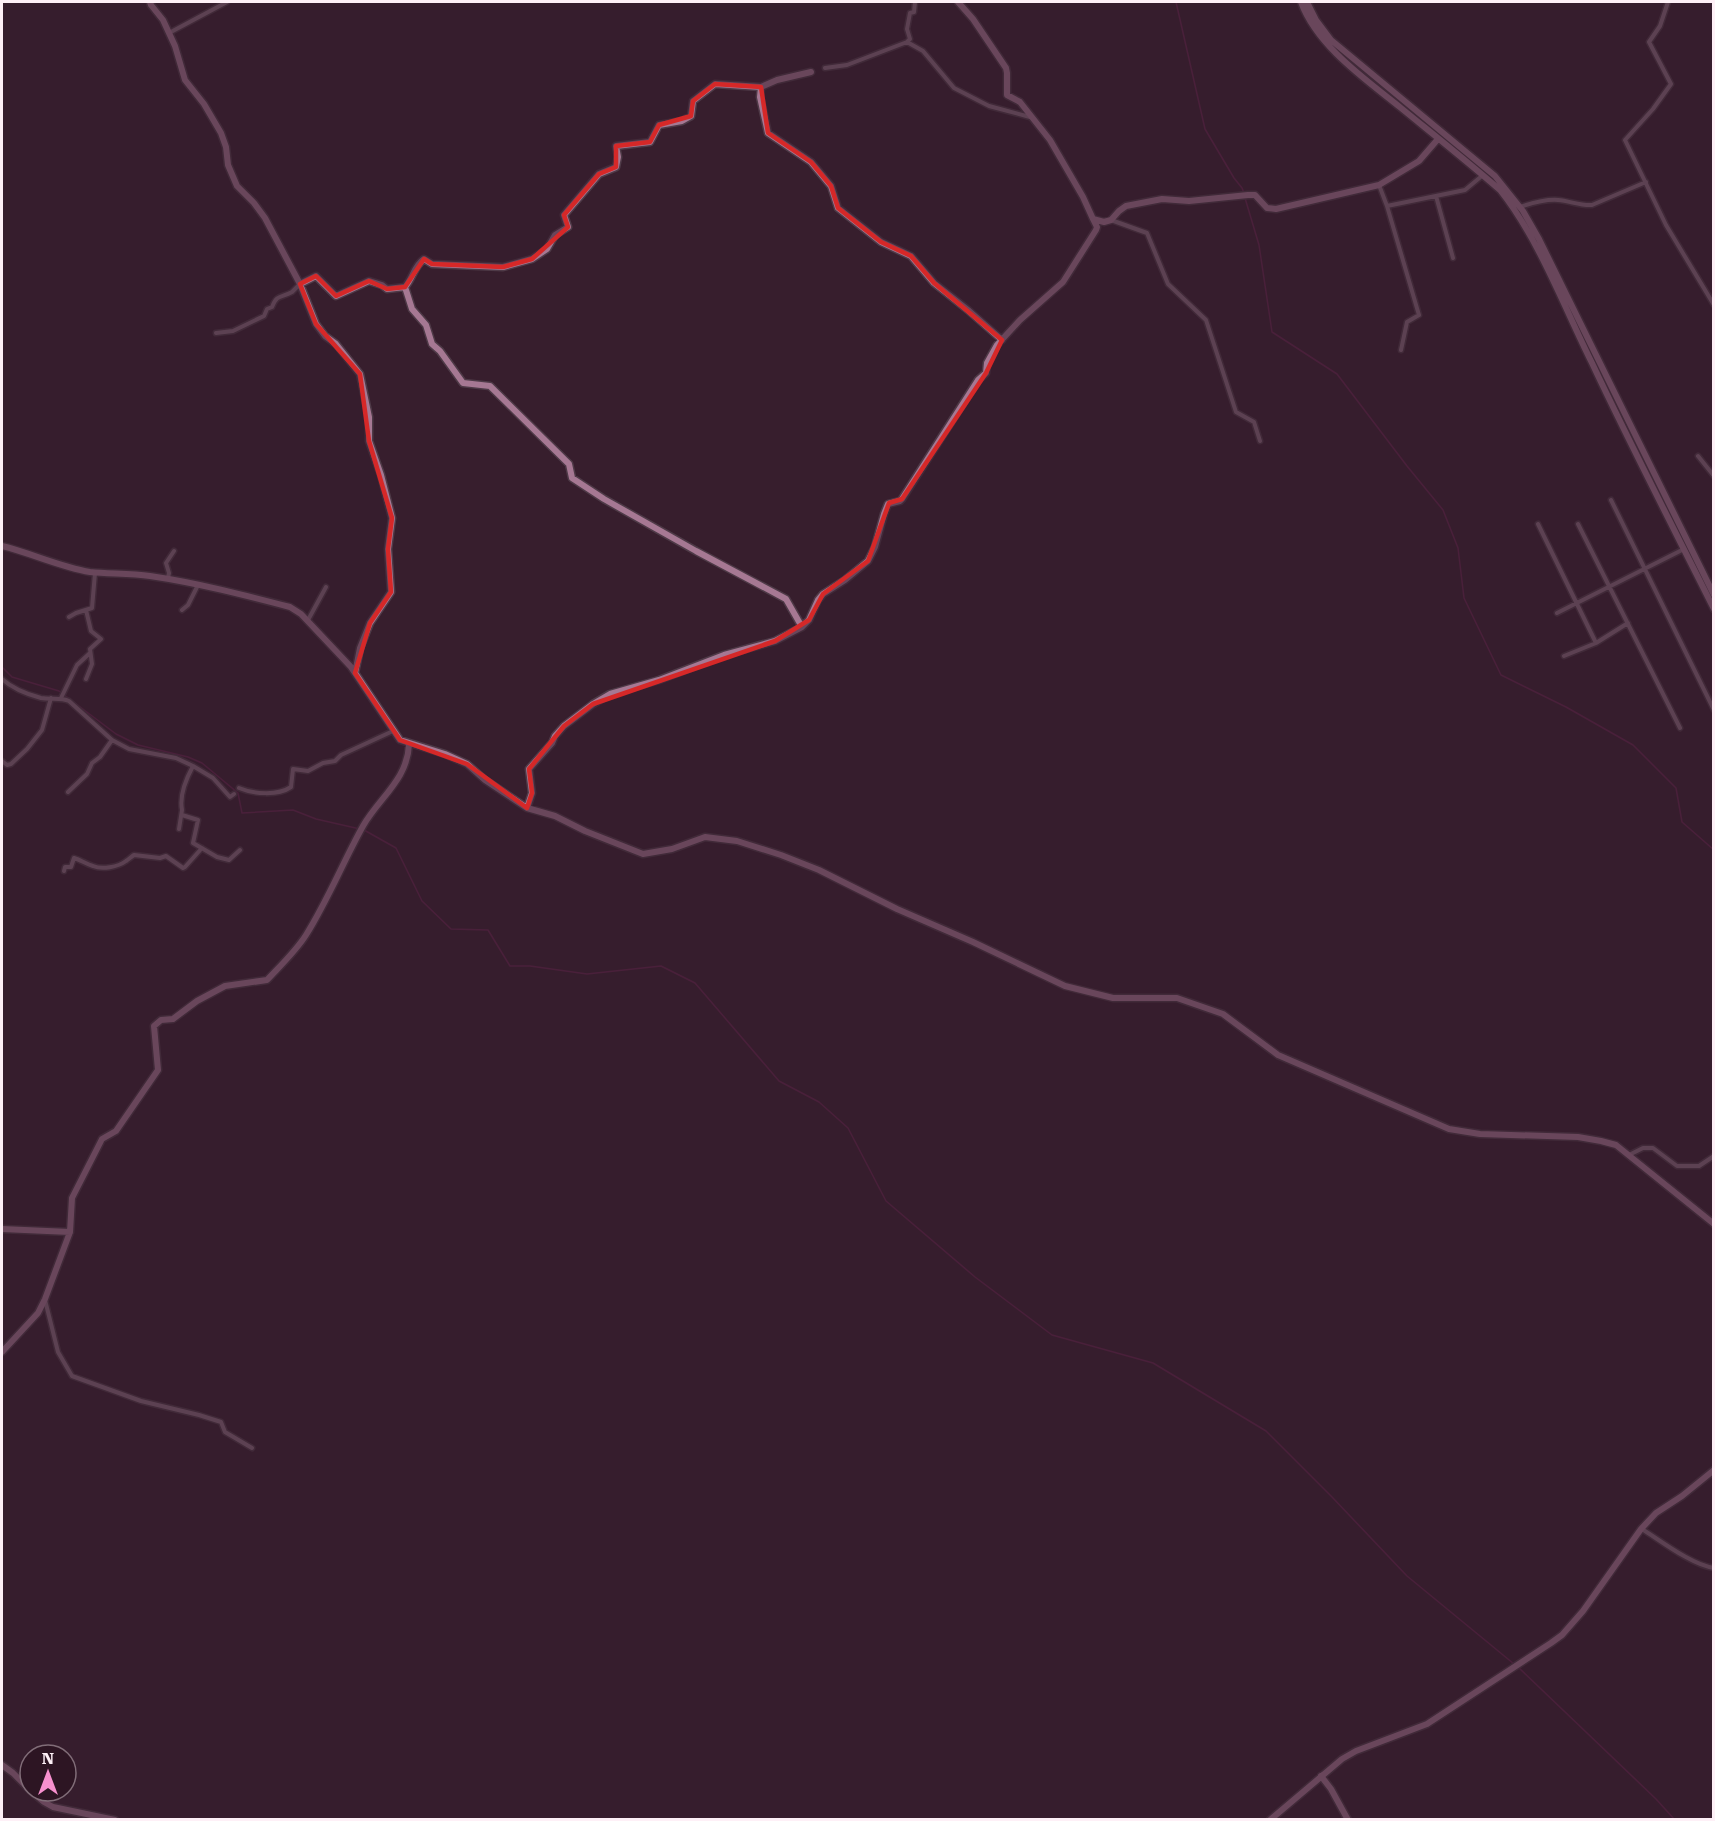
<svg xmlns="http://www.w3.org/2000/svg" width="1715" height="1821" viewBox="0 0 1715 1821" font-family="'Roboto Serif',serif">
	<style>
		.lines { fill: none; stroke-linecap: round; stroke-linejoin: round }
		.stream { stroke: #61244b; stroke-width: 1.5 }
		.street-casing { stroke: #4e3a47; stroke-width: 7 }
		.secondary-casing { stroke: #4e3a47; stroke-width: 9 }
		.street { stroke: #8b6d7e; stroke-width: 4 }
		.secondary { stroke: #a67893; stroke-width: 6 }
		.marked { fill: none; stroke: #d62828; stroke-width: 4.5; stroke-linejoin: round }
	</style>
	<rect width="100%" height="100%" fill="#371e2d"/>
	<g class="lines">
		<!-- stream -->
		<path class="stream" d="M 1176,2 L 1205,129 L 1234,178 L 1242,188 L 1244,193
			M 1245,198 L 1259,245 L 1272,332 L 1337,374 L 1407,466 L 1443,510 L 1458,548 L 1464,598 L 1501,675 L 1566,707 L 1633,745 L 1676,788 L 1682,822 L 1714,850
			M 2,667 L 12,677 L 59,691 L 116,734 L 138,745 L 188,757 L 202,763 L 238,793 L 242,813 L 293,810 L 316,819 L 360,829
			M 364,830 L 396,848 L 422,901 L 451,929 L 488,930 L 510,966 L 530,966 L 587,974 L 661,966 L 695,983 L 779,1081 L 819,1102 L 848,1128 L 886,1201 L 975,1277 L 1052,1335 L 1153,1363 L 1266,1431 L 1332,1497 L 1407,1576 L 1514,1664
			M 1518,1667 L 1656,1799 L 1675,1820"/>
		<defs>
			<path id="street" d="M 1668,2 L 1660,26 L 1649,42 L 1671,84 L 1653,109 L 1625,140 L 1666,225 L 1714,305
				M 169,33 L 227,2
				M 907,42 L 910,39 L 907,29 L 910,13 L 914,12 L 915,2
				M 825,68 L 847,65 L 907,42 L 923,51 L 954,88 L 989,106 L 1030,117
				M 1379,185 L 1387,206 L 1419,315 L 1407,322 L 1401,350
				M 1436,196 L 1453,258
				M 1387,206 L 1465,190 L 1483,175
				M 1520,207 C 1532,203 1546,199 1558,200 C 1570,201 1581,206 1592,205 L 1646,182
				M 1111,220 L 1147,233 L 1168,284 L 1206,320 L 1236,412 L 1254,422 L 1260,441
				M 216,333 L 233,331 L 264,316 L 267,309 L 272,307 C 277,294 281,298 292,292 C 293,291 299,285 300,284
				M 1698,456 L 1714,476
				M 1611,500 L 1714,710
				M 1538,524 L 1596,643
				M 1578,524 L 1680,728
				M 168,578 L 169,573 L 166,563 L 174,551
				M 182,610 L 188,605 L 198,585
				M 1557,613 L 1684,549
				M 69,617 L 76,613 L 92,608 L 95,573
				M 308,620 L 326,587
				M 1564,656 L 1596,643 L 1628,623
				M 2,679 C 13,689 26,694 41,698 C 51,700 60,697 69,701 L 112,740 L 129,749 L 176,758 L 193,766 L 213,778 L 230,797 L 234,794
				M 86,679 L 92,664 L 90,649 L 101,639 L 91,631 L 86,610
				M 61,698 L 77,665 L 90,653
				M 2,761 L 7,765 L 11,764 L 27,749 L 42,730 L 51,698
				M 239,788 C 253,794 278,796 291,787 L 293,769 L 308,771 L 323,763 L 335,761 L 341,755 L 393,731
				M 68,792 L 87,774 L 92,763 L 100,757 L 112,740
				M 182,815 L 198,820 L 193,843 L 217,857 L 229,860 L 240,850
				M 179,829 L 182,810 C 179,795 186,779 193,766
				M 64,871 L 65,867 L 71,867 L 74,858 C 81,860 86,864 93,866 C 102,870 118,867 126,861 C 129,859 131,857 134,855 L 160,858 L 166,856 L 183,868 L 185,867 L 202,848
				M 1629,1155 L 1643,1148 L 1653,1148 L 1677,1166 L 1699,1166 L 1714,1156
				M 45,1300 L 58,1352 L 72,1376 L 141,1401 L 199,1415 L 221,1422 L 225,1432 L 252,1448
				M 1642,1529 C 1661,1541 1692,1565 1714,1568"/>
			<path id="secondary" d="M 150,2 L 151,5 L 163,20 L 175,46 L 185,80 L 204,104 L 221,133 L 226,147 L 228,165 L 237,186 L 254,203 L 265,218 L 300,284 L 316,324 L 325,336 L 336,344 L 360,374 L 369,417 L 369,441 L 381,475 L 392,518 L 388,549 L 391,592 L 370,623 L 360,648 L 355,673
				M 958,2 L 973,19 L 1006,68 L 1007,73 L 1007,95 L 1020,102 L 1050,140 L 1083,197 L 1093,219 L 1104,222 L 1111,220 L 1119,211 L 1126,206 L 1162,199 L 1189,201 L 1248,195 L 1255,195 L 1267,208 L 1276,209 L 1379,185 L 1419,161 L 1438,139
				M 1301,2 C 1317,46 1365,79 1401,108 C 1434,135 1468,162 1500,190 C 1539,239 1564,307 1592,363 C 1631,446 1673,527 1714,609
				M 1307,2 L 1316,20 L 1331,40 L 1495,176 L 1523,211 L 1539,239 L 1714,595
				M 761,87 L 760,97 L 768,133 L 811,162 L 831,186 L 838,208 L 881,242 L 911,256 L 934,283 L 968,310 L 1002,340
				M 300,284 L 316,276 L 336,296 L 369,281 L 382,285 L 387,289 L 405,287 C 413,278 414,266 424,259 L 432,264 L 503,267 L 532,259 L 547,249 L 555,235 L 568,227 L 564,215 L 599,174 L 616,167 L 618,157 L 616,146 L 650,142 L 659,125 L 682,121 L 691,116 L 693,101 L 715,84 L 761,87 L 777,80 L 811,72
				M 405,287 L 412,309 L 426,325 L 432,344 L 440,351 L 463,383 L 490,386 L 569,464 L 572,478 L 604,499 L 696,551 L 786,599 L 802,627
				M 2,546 C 31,553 60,567 90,572 C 110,574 130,573 150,576 C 198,583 244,595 290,607 L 301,614 L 351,667 L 400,740 L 445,754 L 467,764 L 485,780 L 527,808 L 555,816 L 585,831 L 643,854 L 672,849 L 705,837 L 737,841 L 781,855 L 819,870 L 897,909 L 973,942 L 1065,986 L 1113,998 L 1177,998 L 1223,1014 L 1278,1055 L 1449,1129 L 1480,1134 L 1578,1137 L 1601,1141 L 1616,1145 L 1714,1224
				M 527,808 L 532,793 L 529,769 L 552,743 L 555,736 L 564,726 L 593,704 L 610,694 L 659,680 L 724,655 L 775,641 L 802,627 L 809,620 L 818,600 L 823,594 L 845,580 L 868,561 L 875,547 L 884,514 L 888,504 L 900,501 L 902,499 L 978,380 L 986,373 L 987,363 L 997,345 L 1020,320 L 1063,282 L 1096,230 L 1097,227 L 1093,219
				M 2,1229 L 70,1232
				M 2,1352 L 38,1313 L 45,1299 L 70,1232 L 72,1198 L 102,1139 L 116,1131 L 158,1070 L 154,1026 L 161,1020 L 173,1019 L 197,1001 L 225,986 L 267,980 C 280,966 296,951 306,935 C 328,900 343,862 363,826 C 379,798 408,779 409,744
				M 2,1765 L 13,1773 L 30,1790
				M 1321,1776 L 1331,1789 L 1348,1820
				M 31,1791 L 44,1802 L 53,1807 L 115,1820
				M 1270,1820 L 1342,1759 L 1356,1751 L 1427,1724 L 1551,1643 L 1562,1635 L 1583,1611 L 1641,1529 L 1656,1513 L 1682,1496 L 1714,1470"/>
		</defs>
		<!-- street casing -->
		<use href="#street" class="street-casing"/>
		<!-- secondary casing -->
		<use href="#secondary" class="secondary-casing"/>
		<!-- street -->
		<use href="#street" class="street"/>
		<!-- secondary -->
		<use href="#secondary" class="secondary"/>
	</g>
	<!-- marked area -->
	<path d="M0 0H1715V1821H0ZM 715,84 L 761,87 L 768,133 L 811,162 L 831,186 L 838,208 L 881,242 L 911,256 L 934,283 L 1002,340 L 986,373 L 902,499 L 889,503 L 868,561 L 823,594 L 809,620 L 775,641 L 593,704 L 564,726 L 529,769 L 532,793 L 527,808 L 467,764 L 400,740 L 355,673 L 370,623 L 391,592 L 388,549 L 392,518 L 369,441 L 360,374 L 316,324 L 300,284 L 316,276 L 336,296 L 369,281 L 387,289 L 405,287 L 424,259 L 432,264 L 503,267 L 532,259 L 568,227 L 564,215 L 599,174 L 616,167 L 616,146 L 650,142 L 659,125 L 691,116 L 693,101 Z" fill="#371e2d" fill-opacity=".55" fill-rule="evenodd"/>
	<path class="marked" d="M 715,84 L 761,87 L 768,133 L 811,162 L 831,186 L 838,208 L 881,242 L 911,256 L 934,283 L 1002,340 L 986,373 L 902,499 L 889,503 L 868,561 L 823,594 L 809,620 L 775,641 L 593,704 L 564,726 L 529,769 L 532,793 L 527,808 L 467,764 L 400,740 L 355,673 L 370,623 L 391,592 L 388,549 L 392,518 L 369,441 L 360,374 L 316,324 L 300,284 L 316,276 L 336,296 L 369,281 L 387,289 L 405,287 L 424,259 L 432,264 L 503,267 L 532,259 L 568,227 L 564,215 L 599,174 L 616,167 L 616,146 L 650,142 L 659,125 L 691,116 L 693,101 Z"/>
	<!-- border -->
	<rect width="1715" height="1821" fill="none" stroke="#fef0f7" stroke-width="6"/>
	<!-- north arrow -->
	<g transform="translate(48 1773)"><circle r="28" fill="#2d1523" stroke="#816d78" stroke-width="1.5"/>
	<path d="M0-4.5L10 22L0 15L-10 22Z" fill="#f790ce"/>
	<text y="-9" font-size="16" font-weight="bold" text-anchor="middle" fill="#fef0f7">N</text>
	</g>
</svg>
